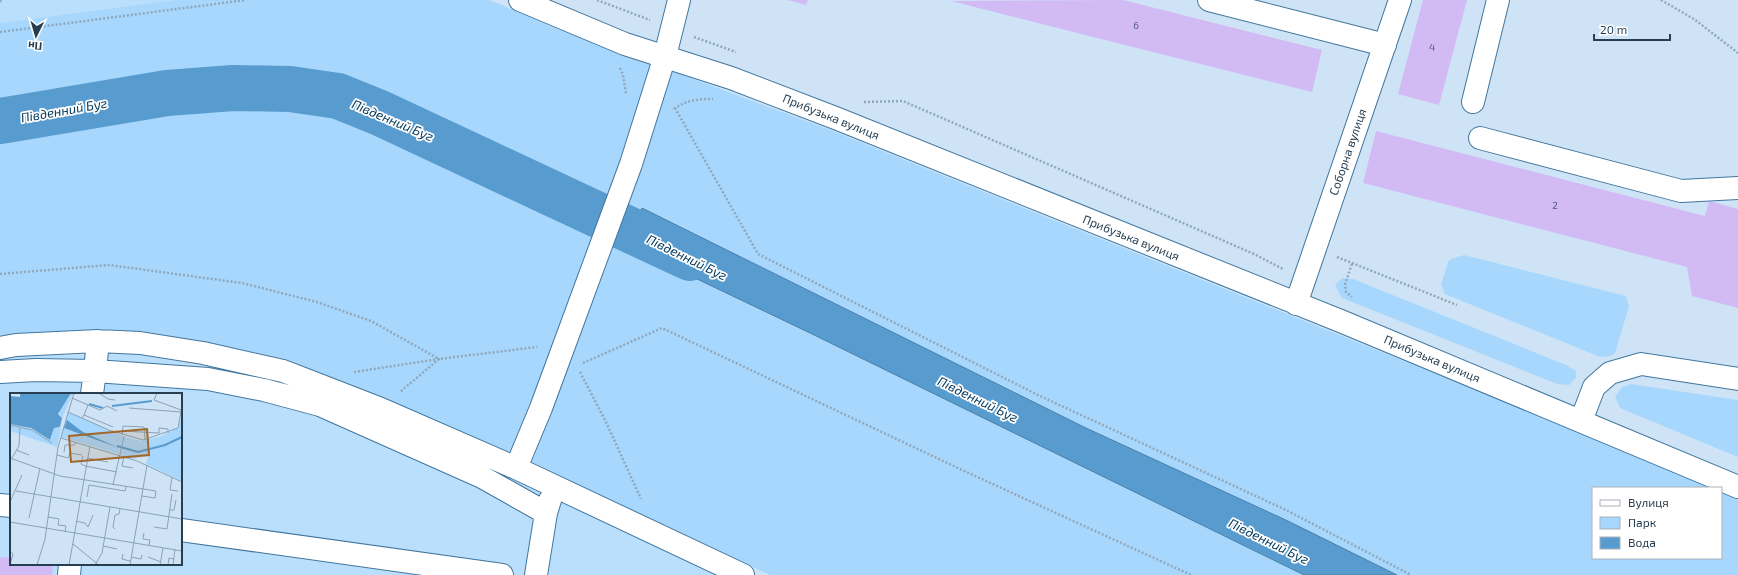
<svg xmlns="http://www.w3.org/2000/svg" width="1738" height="575" viewBox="0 0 1738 575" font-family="'Exo 2',sans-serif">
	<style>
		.built { fill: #badffd; fill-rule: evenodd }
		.green { fill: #a8d7fd }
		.water { fill: #589ccf; stroke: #4980a9 }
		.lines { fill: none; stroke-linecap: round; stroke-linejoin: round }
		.river { stroke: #589ccf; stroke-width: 46 }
		.building { fill: #d2bbf4 }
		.minor-casing { stroke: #41769e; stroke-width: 24 }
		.path { stroke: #90a7b9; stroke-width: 2.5; stroke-dasharray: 2 2; stroke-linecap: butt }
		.minor { stroke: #fff; stroke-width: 22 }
		.labels { text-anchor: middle; stroke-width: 3.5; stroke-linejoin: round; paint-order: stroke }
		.number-label { font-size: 10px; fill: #525d79 }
		.street-label { font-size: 12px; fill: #273e50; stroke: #fff }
		.water-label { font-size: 13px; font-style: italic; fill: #00385a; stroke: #fff }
		.inset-river { fill: none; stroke: #589ccf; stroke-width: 2 }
		.inset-road { fill: none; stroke: #8ba2b4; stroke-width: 1 }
		.view { fill: #a26628; fill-opacity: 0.15; stroke: #a26628; stroke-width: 2 }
		.inset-edge { fill: none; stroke: #273e50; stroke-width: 2 }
	</style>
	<rect width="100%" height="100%" fill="#cee4f6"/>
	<!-- built -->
	<path class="built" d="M 0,0 L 175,0 L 0,23 Z
		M 139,354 L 280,381 L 512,478 L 718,575 L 0,575 L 0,359 L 17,356 ZM 11,394 L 181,394 L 181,564 L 11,564 Z"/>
	<!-- green -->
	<path class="green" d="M 175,0 L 490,0 L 555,28 L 652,64 C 610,195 563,326 511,453 L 287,359 L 141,331 L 15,334 L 0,336 L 0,23 Z
		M 672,71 L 833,131 L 1719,488 L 1593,488 L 1593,558 L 1721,558 L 1721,489 L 1738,496 L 1738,575 L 770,575 L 530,462 L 640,168 Z
		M 1464,255 L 1626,296 L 1629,306 L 1615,353 L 1611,356 L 1600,357 L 1445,294 L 1441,284 L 1449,260 Z
		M 1342,278 L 1353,279 L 1566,365 L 1576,371 L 1576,378 L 1569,385 L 1557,384 L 1342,298 L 1335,285 Z
		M 1631,384 L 1738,400 L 1738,457 L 1620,408 L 1615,397 L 1622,387 Z"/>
	<!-- water -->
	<path class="water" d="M 642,208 L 1086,428 L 1288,521 L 1397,575 L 1304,575 L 810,333 L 628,246 Z"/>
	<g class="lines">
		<!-- river -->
		<path class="river" d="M 0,121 L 167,93 L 233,88 L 290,89 L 338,96 L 380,113 L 690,258"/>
	</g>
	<!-- building -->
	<path class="building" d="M 787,0 L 808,0 L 806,5 Z
		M 1123,0 L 1322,50 L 1312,92 L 951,1 Z
		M 1423,0 L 1467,0 L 1439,105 L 1398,94 Z
		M 1376,131 L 1705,216 L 1709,201 L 1738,209 L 1738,308 L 1692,296 L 1687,267 L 1363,183 Z
		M 0,557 L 11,558 L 11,564 L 53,564 L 52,575 L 0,575 Z"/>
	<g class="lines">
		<defs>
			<path id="minor" d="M 520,0 L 625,44 L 731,78 L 838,119 L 1343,322 L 1738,487
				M 1209,0 L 1385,45
				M 1473,102 L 1498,0
				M 1480,138 L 1681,191 L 1738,188
				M 1296,304 L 1400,0
				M 98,341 L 95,371 L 208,379 L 264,390 L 320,405 L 482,477 L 546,513
				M 0,348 L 16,345 L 98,341 L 140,343 L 203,353 L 283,371 L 381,409 L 516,468 L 743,575
				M 0,372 L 36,370 L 95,371 L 92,394
				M 1581,421 L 1594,387 L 1610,373 L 1641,364 L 1738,379
				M 516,468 L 541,408 L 631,164 L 665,56 L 679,0
				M 0,505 L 11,506
				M 181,530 L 502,575
				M 69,575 L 70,564
				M 536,575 L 546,513 L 550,500"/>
		</defs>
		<!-- minor casing -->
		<use href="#minor" class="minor-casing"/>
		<!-- path -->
		<path class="path" d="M 597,0 L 650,20
			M 1661,0 L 1694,19 L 1738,53
			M 0,2 L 1,0
			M 0,32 L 246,0
			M 694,37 L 736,52
			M 620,68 L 623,75 L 626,94
			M 864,102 L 903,101 L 1254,254 L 1283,269
			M 675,108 L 758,254 L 1040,396 L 1286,510 L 1411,575
			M 674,109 C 686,100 698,99 713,99
			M 1337,257 L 1457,305
			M 1352,264 L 1345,284 L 1346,292 L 1352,297
			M 0,274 L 109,265 L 242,283 L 317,302 L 371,321 L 439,359 L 400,392
			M 583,363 L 662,328 L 960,469 L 1191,575
			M 354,372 L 439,359 L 537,347
			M 580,372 L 606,422 L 641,499"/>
		<!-- minor -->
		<use href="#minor" class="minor"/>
	</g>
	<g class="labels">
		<!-- number labels -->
		<g class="number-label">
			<text x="1136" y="29">6</text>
			<text x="1432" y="51">4</text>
			<text x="1555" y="209">2</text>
		</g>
		<!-- street labels -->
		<g class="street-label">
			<text transform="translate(831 117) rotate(22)" y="4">Прибузька вулиця</text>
			<text transform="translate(1348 152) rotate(-71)" y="4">Соборна вулиця</text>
			<text transform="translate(1131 238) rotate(22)" y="4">Прибузька вулиця</text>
			<text transform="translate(1432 359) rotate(23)" y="4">Прибузька вулиця</text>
		</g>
		<!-- water labels -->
		<g class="water-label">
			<text transform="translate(64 110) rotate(-10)" y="5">Південний Буг</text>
			<text transform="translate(393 120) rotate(23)" y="5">Південний Буг</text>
			<text transform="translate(687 257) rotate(26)" y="5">Південний Буг</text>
			<text transform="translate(978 399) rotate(26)" y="5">Південний Буг</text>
			<text transform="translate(1269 541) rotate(26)" y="5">Південний Буг</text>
		</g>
	</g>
	<!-- overview -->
	<g transform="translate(10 393)">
		<rect width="172" height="172" fill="#cee4f6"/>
		<path d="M 61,0 L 63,0 L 52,25 L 49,20 ZM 58,19 L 113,43 L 109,61 L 51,44 ZM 171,25 L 172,88 L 136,71 L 139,61 L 124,66 L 110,62 L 114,44 L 131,48 L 149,44 L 168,35 ZM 0,31 L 16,33 L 41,47 L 44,35 L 51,35 L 47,54 L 0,38 Z" fill="#a8d7fd"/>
		<path d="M 10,0 L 61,0 L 48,21 L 52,25 L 50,34 L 44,35 L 40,47 L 21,35 L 0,31 L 0,3 L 10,4 ZM 57,27 L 73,39 L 109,55 L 54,35 Z" fill="#589ccf"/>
		<path class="inset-river" d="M 79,11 L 93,15M 102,13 L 142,8M 107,53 L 128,59 L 155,52 L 172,44"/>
		<path class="inset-road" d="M 89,0 L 98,6 L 105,7M 147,0 L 144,7 L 171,17M 62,5 L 78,12 L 74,22M 78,12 L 90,17 L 97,13 L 107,18M 119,15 L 171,19M 58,19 L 99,37 L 133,47 L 168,35 L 172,13M 72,25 L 74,22 L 103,34M 0,32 L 22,37 L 42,50M 113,38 L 149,40 L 149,35 L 158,36 L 158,40M 112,42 L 113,33 L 134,34 L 135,46M 51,45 L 127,68 L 172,89M 6,57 L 19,62M 54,59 L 55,52 L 64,52 L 67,49M 47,62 L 58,65 L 60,60 L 72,62M 73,63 L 71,71 L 75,73M 114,63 L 112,73 L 123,75M 0,65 L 50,83 L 146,98 L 145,105 L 132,103M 2,65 L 9,53 L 10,35M 77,65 L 98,69M 75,73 L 107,79M 162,84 L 160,97 L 168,98M 103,92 L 114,43M 6,98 L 172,126M 77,104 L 79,92 L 115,98 L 116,94M 0,109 L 12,82M 159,117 L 164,117 L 166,107M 38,124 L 49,126 L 48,132 L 56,133 L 55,139M 19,125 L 30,75M 66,128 L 75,130 L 78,134 L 83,122M 0,129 L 172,158M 144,134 L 157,136 L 162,101M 105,136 L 103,134 L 105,122 L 109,121 L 110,116M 134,140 L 133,146 L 140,147 L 139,152M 63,151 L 89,172M 93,153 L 107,156M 0,158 L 3,161 L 0,172M 113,161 L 112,166 L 120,168M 121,164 L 131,166 L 132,162M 138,164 L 151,169M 27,172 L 35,146 L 48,54 L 64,0M 59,172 L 80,53M 85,172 L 92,160 L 100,114M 120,172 L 137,72M 150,172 L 153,155M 158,172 L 159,165 L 164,166M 163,172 L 165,156"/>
		<path class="view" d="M 137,36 L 139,62 L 61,69 L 59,43 Z"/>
		<rect width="172" height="172" class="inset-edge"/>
	</g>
	<!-- legend -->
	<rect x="1592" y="487" width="130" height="72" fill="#ffffff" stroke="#a9b2b9"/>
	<rect x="1600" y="500" width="20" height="6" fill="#ffffff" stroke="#a9b2b9"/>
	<text x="1628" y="507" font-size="12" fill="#273e50">Вулиця</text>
	<rect x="1600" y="517" width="20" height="12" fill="#a8d7fd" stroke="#a9b2b9"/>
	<text x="1628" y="527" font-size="12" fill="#273e50">Парк</text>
	<rect x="1600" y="537" width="20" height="12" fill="#589ccf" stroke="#a9b2b9"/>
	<text x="1628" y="547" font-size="12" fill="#273e50">Вода</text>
	<!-- north arrow -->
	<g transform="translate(36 36) rotate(185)" stroke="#ffffff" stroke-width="3" paint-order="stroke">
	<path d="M0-3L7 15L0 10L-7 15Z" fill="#273e50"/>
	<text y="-6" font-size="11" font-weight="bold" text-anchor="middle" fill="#273e50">Пн</text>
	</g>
	<!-- scale -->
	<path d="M1594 34v6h76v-6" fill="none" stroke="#273e50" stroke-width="2"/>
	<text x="1600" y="34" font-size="12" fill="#273e50" stroke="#ffffff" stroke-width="3" paint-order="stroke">20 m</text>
</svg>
